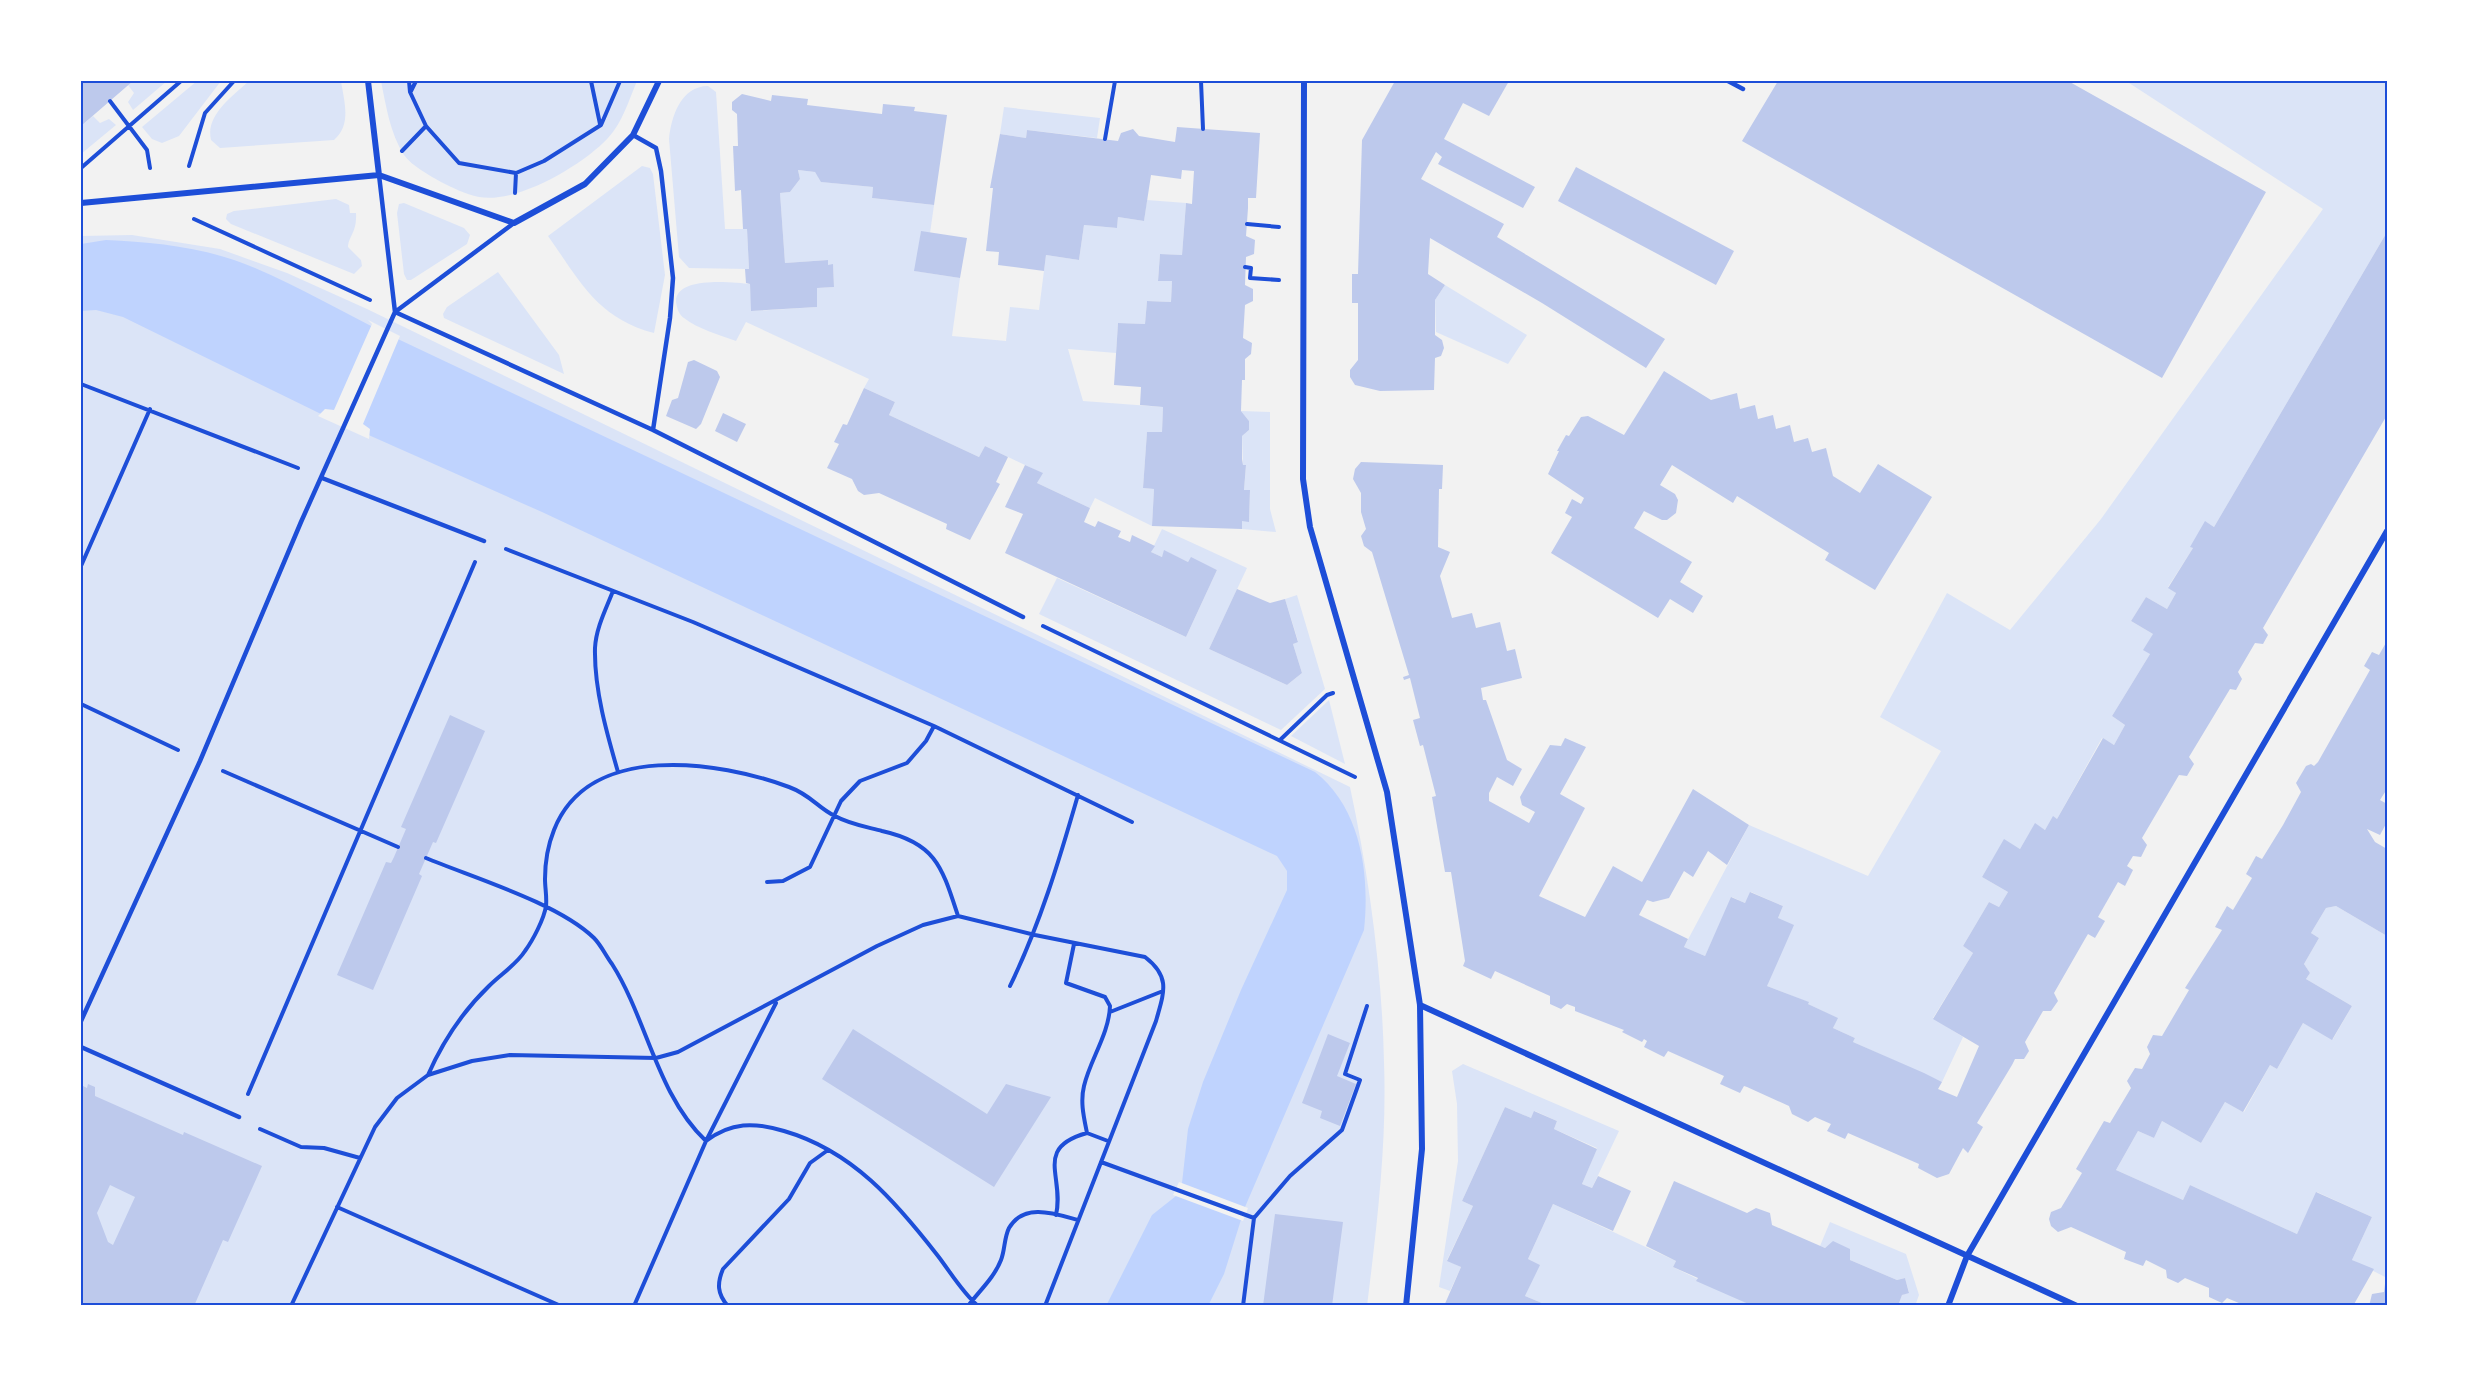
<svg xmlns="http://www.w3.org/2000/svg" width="2468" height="1387" viewBox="0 0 2468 1387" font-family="'Golos Text',sans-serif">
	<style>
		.green { fill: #dbe4f7 }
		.water { fill: #bfd3fe }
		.pier { fill: #f2f2f2 }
		.building { fill: #bdc9ec; fill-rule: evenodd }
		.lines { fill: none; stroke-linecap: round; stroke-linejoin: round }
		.path { stroke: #1d4ed8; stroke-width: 4 }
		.service { stroke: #1d4ed8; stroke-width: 4.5 }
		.minor { stroke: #1d4ed8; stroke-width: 6 }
		.neatline { fill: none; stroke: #1d4ed8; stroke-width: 2 }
	</style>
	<rect width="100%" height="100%" fill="#f2f2f2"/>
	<!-- green -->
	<path class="green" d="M 133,81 L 167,81 L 133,110 L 128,102 L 134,93 L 128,85 Z
		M 197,81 L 221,81 L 179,136 L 162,143 L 152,139 L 142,127 Z
		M 249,81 L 341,81 C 344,101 352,125 334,140 L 220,148 L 211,140 C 205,115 233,96 249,81 Z
		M 381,81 L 637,81 C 629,100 622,123 608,138 C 583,165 517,204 479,197 C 465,194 453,188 441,182 C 429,175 412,166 404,155 C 390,133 386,106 381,81 Z
		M 2126,81 L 2387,81 L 2387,232 L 2214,527 L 2206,522 L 2191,547 L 2193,548 L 2168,587 L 2176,593 L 2167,609 L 2146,597 L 2131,621 L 2153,634 L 2150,654 L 2112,716 L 2125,725 L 2114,745 L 2102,738 L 2057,819 L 2053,817 L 2045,830 L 2035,824 L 2020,849 L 2004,840 L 1982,877 L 2008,892 L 1999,907 L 1989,902 L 1963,946 L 1973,953 L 1933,1018 L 1963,1037 L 1942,1082 L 1853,1042 L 1855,1038 L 1833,1028 L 1837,1018 L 1808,1004 L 1808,1002 L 1767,986 L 1778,918 L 1783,906 L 1751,892 L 1745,903 L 1732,897 L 1705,956 L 1684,947 L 1749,825 L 1868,876 L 1941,751 L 1880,717 L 1947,593 L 2010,630 L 2101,519 L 2323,209 Z
		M 708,86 L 716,92 L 725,229 L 747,229 L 749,269 L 689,268 L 679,257 L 669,139 C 671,117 681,86 708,86 Z
		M 1004,107 L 1100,118 L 1097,138 L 1027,130 L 1026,138 L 1000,134 Z
		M 93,116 L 100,123 L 109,119 L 116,125 L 81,154 L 81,126 Z
		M 642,166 L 650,168 L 653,174 L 665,275 L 654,333 C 597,318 580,281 548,236 Z
		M 798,170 L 815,172 L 822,182 L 873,187 L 872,198 L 934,205 L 930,233 L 921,232 L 915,271 L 960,278 L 952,336 L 1006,341 L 1010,307 L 1039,310 L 1046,255 L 1079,260 L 1084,225 L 1117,228 L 1118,217 L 1144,221 L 1147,200 L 1186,203 L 1182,255 L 1160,254 L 1158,280 L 1172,281 L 1171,302 L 1147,301 L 1145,324 L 1118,323 L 1116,353 L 1068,349 L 1083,401 L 1163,407 L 1162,432 L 1147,432 L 1143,488 L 1154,489 L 1152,526 L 1095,498 L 1090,508 L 1037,483 L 1042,473 L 985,446 L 979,457 L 889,415 L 895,402 L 864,388 L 869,379 L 746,322 L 736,341 C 720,335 698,329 684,318 C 679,315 677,308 676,302 C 675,276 732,282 750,284 L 752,311 L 817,307 L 817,288 L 834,287 L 833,265 L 828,265 L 828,260 L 785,263 L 780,193 L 790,192 L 800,179 Z
		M 336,199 L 349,205 L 350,213 L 356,213 C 357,233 349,235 348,247 L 361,260 L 362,266 L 354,274 L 231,224 L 226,219 L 227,214 L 234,211 Z
		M 404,203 L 464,228 L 470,235 L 467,244 L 411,280 L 407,280 L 404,274 L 397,213 L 399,204 Z
		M 132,235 L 220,249 L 287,273 L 367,309 L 1350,787 C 1369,876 1382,970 1384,1062 C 1387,1143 1377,1225 1367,1306 L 81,1306 L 81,236 Z
		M 498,272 L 559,355 L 564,374 L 444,318 L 443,314 L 447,307 Z
		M 1445,285 L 1527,335 L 1508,364 L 1436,332 L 1435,300 Z
		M 1241,411 L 1270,412 L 1270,509 L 1276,532 L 1242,529 L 1242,521 L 1249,521 L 1250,491 L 1244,490 L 1246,466 L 1243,465 L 1242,436 L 1249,430 L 1249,421 Z
		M 1162,529 L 1247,568 L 1209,649 L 1287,685 L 1302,673 L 1293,644 L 1298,641 L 1285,599 L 1297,595 L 1325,689 L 1281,730 L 1039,614 L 1057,578 L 1186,637 L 1217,570 L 1191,558 L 1188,562 L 1165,551 L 1162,557 L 1151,552 Z
		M 1329,700 L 1345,764 L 1291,736 Z
		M 2336,906 L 2387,936 L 2387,1278 L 2352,1260 L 2372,1217 L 2317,1192 L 2297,1234 L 2190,1185 L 2183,1200 L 2116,1170 L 2138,1131 L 2154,1138 L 2162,1121 L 2201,1143 L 2225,1102 L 2244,1112 L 2270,1065 L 2277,1069 L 2303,1023 L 2333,1039 L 2352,1006 L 2306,979 L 2310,973 L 2304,964 L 2319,938 L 2311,933 L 2326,908 Z
		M 1463,1064 L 1619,1131 L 1592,1188 L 1582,1184 L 1597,1148 L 1554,1129 L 1557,1121 L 1535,1111 L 1531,1118 L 1505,1107 L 1462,1201 L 1473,1206 L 1447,1260 L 1461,1267 L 1450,1291 L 1439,1287 L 1458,1161 L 1457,1104 L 1452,1071 Z
		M 1553,1204 L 1676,1261 L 1673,1267 L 1753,1306 L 1549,1306 L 1525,1296 L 1539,1265 L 1528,1259 Z
		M 1830,1222 L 1906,1254 L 1919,1295 L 1915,1306 L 1898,1306 L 1902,1295 L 1909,1292 L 1905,1278 L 1897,1280 L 1850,1260 L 1849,1249 L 1833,1242 L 1825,1248 L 1820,1246 Z"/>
	<!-- water -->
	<path class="water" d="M 106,240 C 156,242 209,248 255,268 C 299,287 341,311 383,332 L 1315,772 C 1361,808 1370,874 1364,930 L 1245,1207 L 1224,1274 L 1208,1306 L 1106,1306 L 1152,1215 L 1176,1196 L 1182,1183 L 1188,1129 L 1203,1082 L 1241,990 L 1287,890 L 1287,871 L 1277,856 L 542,512 L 319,413 L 123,317 L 96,310 L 81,311 L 81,244 Z"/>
	<!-- pier -->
	<path class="pier" d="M 368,320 L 400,336 L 363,424 L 370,429 L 369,439 L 318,416 L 325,409 L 334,410 L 372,324 Z
		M 1179,1182 L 1248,1208 L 1243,1221 L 1173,1195 Z"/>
	<!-- building -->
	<path class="building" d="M 81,81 L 133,81 L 81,126 Z
		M 1395,81 L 1509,81 L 1489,116 L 1463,103 L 1444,139 L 1535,187 L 1523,208 L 1438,164 L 1442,157 L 1436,152 L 1421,179 L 1504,224 L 1497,237 L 1665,339 L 1646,368 L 1542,303 L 1430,238 L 1428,274 L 1445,285 L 1435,300 L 1435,335 L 1442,340 L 1444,348 L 1441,356 L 1435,358 L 1434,390 L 1380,391 L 1355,385 L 1350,377 L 1350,370 L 1358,360 L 1358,303 L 1352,303 L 1352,274 L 1358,274 L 1362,140 Z
		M 1778,81 L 2068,81 L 2266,192 L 2162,378 L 1742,141 Z
		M 742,94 L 771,101 L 772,95 L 808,99 L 807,105 L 882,114 L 883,104 L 915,107 L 914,111 L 947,115 L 934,205 L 872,198 L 873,187 L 821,182 L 815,172 L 798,170 L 800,179 L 790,192 L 780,193 L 785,263 L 828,260 L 828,265 L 833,264 L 834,287 L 817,288 L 817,307 L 751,311 L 750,284 L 746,283 L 745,269 L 749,269 L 747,229 L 743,229 L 741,190 L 735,191 L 733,146 L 738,146 L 737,114 L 732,110 L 732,102 Z
		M 1177,127 L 1260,133 L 1256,198 L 1248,198 L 1248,208 L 1246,236 L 1255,240 L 1254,254 L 1246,257 L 1245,285 L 1253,289 L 1253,301 L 1245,305 L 1243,338 L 1252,343 L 1251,354 L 1245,359 L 1245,380 L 1242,380 L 1241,411 L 1249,421 L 1249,430 L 1242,436 L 1242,459 L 1243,465 L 1246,465 L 1244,490 L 1250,490 L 1249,522 L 1242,521 L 1242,529 L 1152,526 L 1154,489 L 1143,488 L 1147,432 L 1162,432 L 1163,407 L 1140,405 L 1141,387 L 1114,385 L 1118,323 L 1145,324 L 1147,301 L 1171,302 L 1172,281 L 1158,281 L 1160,254 L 1182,255 L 1186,203 L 1192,204 L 1194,171 L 1182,170 L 1181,179 L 1151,175 L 1144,221 L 1118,217 L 1117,228 L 1084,225 L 1079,260 L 1046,255 L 1044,271 L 998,265 L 999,252 L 986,251 L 993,188 L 990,188 L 1000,134 L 1026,138 L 1027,130 L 1118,141 L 1121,133 L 1133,129 L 1139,136 L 1175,142 Z
		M 1576,167 L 1734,251 L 1716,285 L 1558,201 Z
		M 921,231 L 967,238 L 960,278 L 914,271 Z
		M 2387,232 L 2387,415 L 2263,628 L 2268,635 L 2263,644 L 2255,643 L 2238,672 L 2242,679 L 2236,690 L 2230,689 L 2189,757 L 2194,764 L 2187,776 L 2179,775 L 2142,838 L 2147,845 L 2141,857 L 2133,856 L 2127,866 L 2133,870 L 2125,886 L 2118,882 L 2098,917 L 2105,921 L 2095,938 L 2088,934 L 2085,939 L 2054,993 L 2058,1001 L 2051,1011 L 2043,1011 L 2025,1042 L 2029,1051 L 2024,1059 L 2015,1059 L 2012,1065 L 1977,1123 L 1983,1127 L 1968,1153 L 1963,1148 L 1949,1174 L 1937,1178 L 1918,1168 L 1919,1164 L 1848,1133 L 1845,1139 L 1827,1131 L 1831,1124 L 1815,1117 L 1808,1122 L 1792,1114 L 1789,1106 L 1747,1087 L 1744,1086 L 1740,1093 L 1720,1084 L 1724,1076 L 1668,1051 L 1664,1057 L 1644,1047 L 1647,1041 L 1644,1039 L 1642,1042 L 1622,1032 L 1624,1030 L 1575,1011 L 1575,1007 L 1567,1004 L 1561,1009 L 1550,1004 L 1550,996 L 1495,971 L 1491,979 L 1463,966 L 1465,961 L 1451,872 L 1445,872 L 1432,797 L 1436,796 L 1423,745 L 1420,746 L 1413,720 L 1420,718 L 1410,678 L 1404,680 L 1403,677 L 1409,675 L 1372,552 L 1364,546 L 1361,536 L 1366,529 L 1361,512 L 1361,493 L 1353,479 L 1355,469 L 1361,462 L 1443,465 L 1442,489 L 1439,489 L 1438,547 L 1450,552 L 1440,576 L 1452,618 L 1472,613 L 1476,628 L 1500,622 L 1507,651 L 1515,649 L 1522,678 L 1481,688 L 1483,700 L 1486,700 L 1507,760 L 1522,769 L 1513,786 L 1497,777 L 1489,793 L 1489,801 L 1529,823 L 1535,812 L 1522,805 L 1520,797 L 1550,745 L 1561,746 L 1565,738 L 1586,747 L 1560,794 L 1585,808 L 1539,896 L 1585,917 L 1613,866 L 1642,882 L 1693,789 L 1749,825 L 1727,865 L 1708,851 L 1693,877 L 1684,871 L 1669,898 L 1653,902 L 1647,900 L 1639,915 L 1688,939 L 1684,947 L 1705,956 L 1731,897 L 1745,903 L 1750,892 L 1783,906 L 1778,918 L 1794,925 L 1767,986 L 1809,1002 L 1808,1004 L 1838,1018 L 1833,1028 L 1855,1038 L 1853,1042 L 1924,1073 L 1942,1082 L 1938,1089 L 1957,1097 L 1979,1046 L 1933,1019 L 1973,953 L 1963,946 L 1989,902 L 1999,907 L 2008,892 L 1982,877 L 2004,839 L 2020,849 L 2035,823 L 2045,830 L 2053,816 L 2057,819 L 2103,738 L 2114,745 L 2125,725 L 2112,716 L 2150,654 L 2143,650 L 2153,634 L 2131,621 L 2146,597 L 2167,609 L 2176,593 L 2168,588 L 2193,548 L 2190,547 L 2205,521 L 2214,527 Z
		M 694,360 L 717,371 L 720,377 L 701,424 L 696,429 L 666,416 L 672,400 L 678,398 L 688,362 Z
		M 1664,371 L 1711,400 L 1737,393 L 1740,409 L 1755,405 L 1758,419 L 1773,415 L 1776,429 L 1790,425 L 1794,442 L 1808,438 L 1812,452 L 1826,448 L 1833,476 L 1860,493 L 1878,464 L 1932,497 L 1875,590 L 1825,560 L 1829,553 L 1737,496 L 1733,503 L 1672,465 L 1660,485 L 1675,494 L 1678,500 L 1676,513 L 1667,520 L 1662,520 L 1644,511 L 1634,528 L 1692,562 L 1680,582 L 1703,596 L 1693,613 L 1670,599 L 1658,618 L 1551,553 L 1572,517 L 1565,513 L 1572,499 L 1581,504 L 1584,498 L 1548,474 L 1559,451 L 1557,451 L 1566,435 L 1569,436 L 1581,417 L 1588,416 L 1624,435 Z
		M 864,388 L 895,402 L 889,415 L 979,457 L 985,446 L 1008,457 L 996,482 L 1000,484 L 970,540 L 946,529 L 947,524 L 879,493 L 864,495 L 858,491 L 852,479 L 827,468 L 839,444 L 834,442 L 843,424 L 847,425 Z
		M 723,413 L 746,424 L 737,442 L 715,431 Z
		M 1025,465 L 1043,473 L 1037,483 L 1090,508 L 1084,522 L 1095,527 L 1098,521 L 1121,531 L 1118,537 L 1130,542 L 1132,535 L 1155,546 L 1151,552 L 1162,557 L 1164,550 L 1188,562 L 1191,557 L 1217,570 L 1186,637 L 1005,553 L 1023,514 L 1005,507 Z
		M 1237,589 L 1270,603 L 1285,599 L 1298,642 L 1293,644 L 1302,673 L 1287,685 L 1209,649 Z
		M 2387,641 L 2387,789 L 2380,800 L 2387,804 L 2387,822 L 2380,835 L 2367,829 L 2375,842 L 2387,849 L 2387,936 L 2336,906 L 2326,908 L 2311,933 L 2319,938 L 2304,964 L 2310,973 L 2306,979 L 2352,1006 L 2332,1040 L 2303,1023 L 2277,1069 L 2270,1065 L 2243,1112 L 2225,1102 L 2201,1143 L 2162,1121 L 2154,1138 L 2138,1131 L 2116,1170 L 2183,1200 L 2190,1185 L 2297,1234 L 2316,1192 L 2372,1217 L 2352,1260 L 2374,1269 L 2353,1306 L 2246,1306 L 2227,1298 L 2222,1303 L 2209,1297 L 2209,1288 L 2185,1278 L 2178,1283 L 2167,1278 L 2166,1270 L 2146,1260 L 2143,1266 L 2124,1259 L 2126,1252 L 2071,1227 L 2058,1232 L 2051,1226 L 2049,1219 L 2051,1212 L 2061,1208 L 2082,1173 L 2076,1169 L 2104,1121 L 2110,1123 L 2131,1088 L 2127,1081 L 2135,1068 L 2142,1069 L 2150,1054 L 2147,1047 L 2153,1035 L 2162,1036 L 2189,990 L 2185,988 L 2222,930 L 2215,927 L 2227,906 L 2233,910 L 2252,878 L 2246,874 L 2256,856 L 2262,859 L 2283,825 L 2301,792 L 2296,783 L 2306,766 L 2311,764 L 2314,766 L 2318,762 L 2370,670 L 2364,666 L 2372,652 L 2379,655 Z
		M 450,715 L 485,731 L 436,843 L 433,842 L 419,874 L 422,876 L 373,990 L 337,975 L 386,862 L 391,863 L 394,857 L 406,829 L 401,827 Z
		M 853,1029 L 987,1114 L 1006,1084 L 1051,1097 L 994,1187 L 822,1079 Z
		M 1328,1034 L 1350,1043 L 1337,1076 L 1356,1084 L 1340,1126 L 1320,1118 L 1322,1111 L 1302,1103 Z
		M 88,1084 L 95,1087 L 95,1096 L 183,1135 L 184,1132 L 262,1166 L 228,1242 L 223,1240 L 194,1306 L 81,1306 L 81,1085 L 87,1088 ZM 110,1185 L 135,1197 L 113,1245 L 108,1242 L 97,1213 Z
		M 1505,1107 L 1531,1118 L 1534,1111 L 1557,1121 L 1554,1129 L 1597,1149 L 1582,1184 L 1592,1188 L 1598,1176 L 1631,1191 L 1613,1231 L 1553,1204 L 1528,1259 L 1540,1265 L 1525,1296 L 1549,1306 L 1444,1306 L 1461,1267 L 1447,1261 L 1473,1206 L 1462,1201 Z
		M 1674,1181 L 1747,1213 L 1756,1208 L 1770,1213 L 1772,1225 L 1825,1248 L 1833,1241 L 1850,1249 L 1850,1260 L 1897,1280 L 1905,1278 L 1909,1293 L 1902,1295 L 1898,1306 L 1753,1306 L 1696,1281 L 1698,1278 L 1673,1267 L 1676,1261 L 1646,1246 Z
		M 1275,1214 L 1343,1222 L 1332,1306 L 1263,1306 Z
		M 2386,1276 L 2387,1306 L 2369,1306 L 2372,1294 L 2384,1292 Z"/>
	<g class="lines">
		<!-- path -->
		<path class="path" d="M 409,81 L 410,92 L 426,126 L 459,163 L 516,173 L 544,161 L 601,125 L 620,81
			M 591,81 L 600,124
			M 1201,81 L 1203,129
			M 411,91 L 416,81
			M 110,101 L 147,150 L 150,168
			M 1105,139 L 1115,81
			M 402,151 L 426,126
			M 189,166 L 205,113 L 234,81
			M 81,168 L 181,81
			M 515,193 L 516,173
			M 194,219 L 370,300
			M 1247,224 L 1279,227
			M 1245,267 L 1251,268 L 1250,278 L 1279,280
			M 81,384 L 298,468
			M 506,549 L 693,622 L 934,726 L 1132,822
			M 81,566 L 150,409
			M 613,591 C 606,609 596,628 595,648 C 594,689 607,734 618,772
			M 1043,626 L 1355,777
			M 81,704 L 178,750
			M 1280,740 L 1327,695 L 1333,693
			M 223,771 L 398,847
			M 426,858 C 474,878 558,903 594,938 C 601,945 606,956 612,964 C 647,1019 657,1095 706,1141
			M 767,882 L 783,881 L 810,867 L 841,801 L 860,781 L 907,763 L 926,741 L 934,726
			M 958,916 L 1035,935 L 1145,957 C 1171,977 1164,992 1156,1021 L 1045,1306
			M 1074,944 L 1066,983 L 1105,997 L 1110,1006 C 1109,1034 1090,1060 1084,1086 C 1080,1102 1084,1118 1087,1133
			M 1010,986 C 1040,924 1059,861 1078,795
			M 1110,1012 L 1163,991
			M 248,1094 L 475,562
			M 260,1129 L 301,1147 L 324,1148 L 360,1158
			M 706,1141 C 731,1122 754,1122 784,1131 C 853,1151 896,1202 938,1256 C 951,1273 962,1292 978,1306
			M 1101,1162 L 1254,1218
			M 337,1207 L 561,1306
			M 1056,1215 C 1065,1177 1033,1148 1087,1133 L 1108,1141
			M 291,1306 L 375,1127 L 397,1098 L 428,1075 L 472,1061 L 510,1055 L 656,1058 L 678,1052 L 877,946 L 923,925 L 958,916 C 942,867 936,843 882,831 C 867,827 849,824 835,816 C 818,808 811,795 789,787 C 719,761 589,741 554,830 C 548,845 545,863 545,879 C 545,888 547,897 546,906 C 544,919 533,940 525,951 C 516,965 501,974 489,986 C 462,1012 443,1041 428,1075
			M 634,1306 L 706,1141 L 776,1003
			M 728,1306 C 717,1294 717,1283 723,1269 L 789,1199 L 810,1163 L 828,1150
			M 968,1306 C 979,1291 994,1278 1001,1260 C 1005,1250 1004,1238 1009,1228 C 1024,1202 1056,1214 1078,1220
			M 1243,1306 L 1254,1218 L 1290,1176 L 1342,1130 L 1360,1080 L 1345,1074 L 1367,1006"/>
		<!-- service -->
		<path class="service" d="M 1728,81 L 1743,89
			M 633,135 L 656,148 L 661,171 L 673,278 L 670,318 L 653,430
			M 379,175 L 395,312
			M 395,312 L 653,430 L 1023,617
			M 322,478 L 484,541
			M 81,1021 L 200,761 L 301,522 L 395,312 L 514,223
			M 81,1047 L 239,1117"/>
		<!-- minor -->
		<path class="minor" d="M 368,81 L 379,175
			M 1304,81 L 1303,479 L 1310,527 L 1387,792 L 1420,1005 L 1422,1149 L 1406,1306
			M 81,203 L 379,175 L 514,223 L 585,184 L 633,135 L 659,81
			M 1420,1005 L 2077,1306
			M 1948,1306 L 1967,1256 L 2387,531"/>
	</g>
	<!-- border -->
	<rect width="2468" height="1387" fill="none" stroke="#ffffff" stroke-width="165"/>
	<rect x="82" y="82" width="2304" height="1222" class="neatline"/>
</svg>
